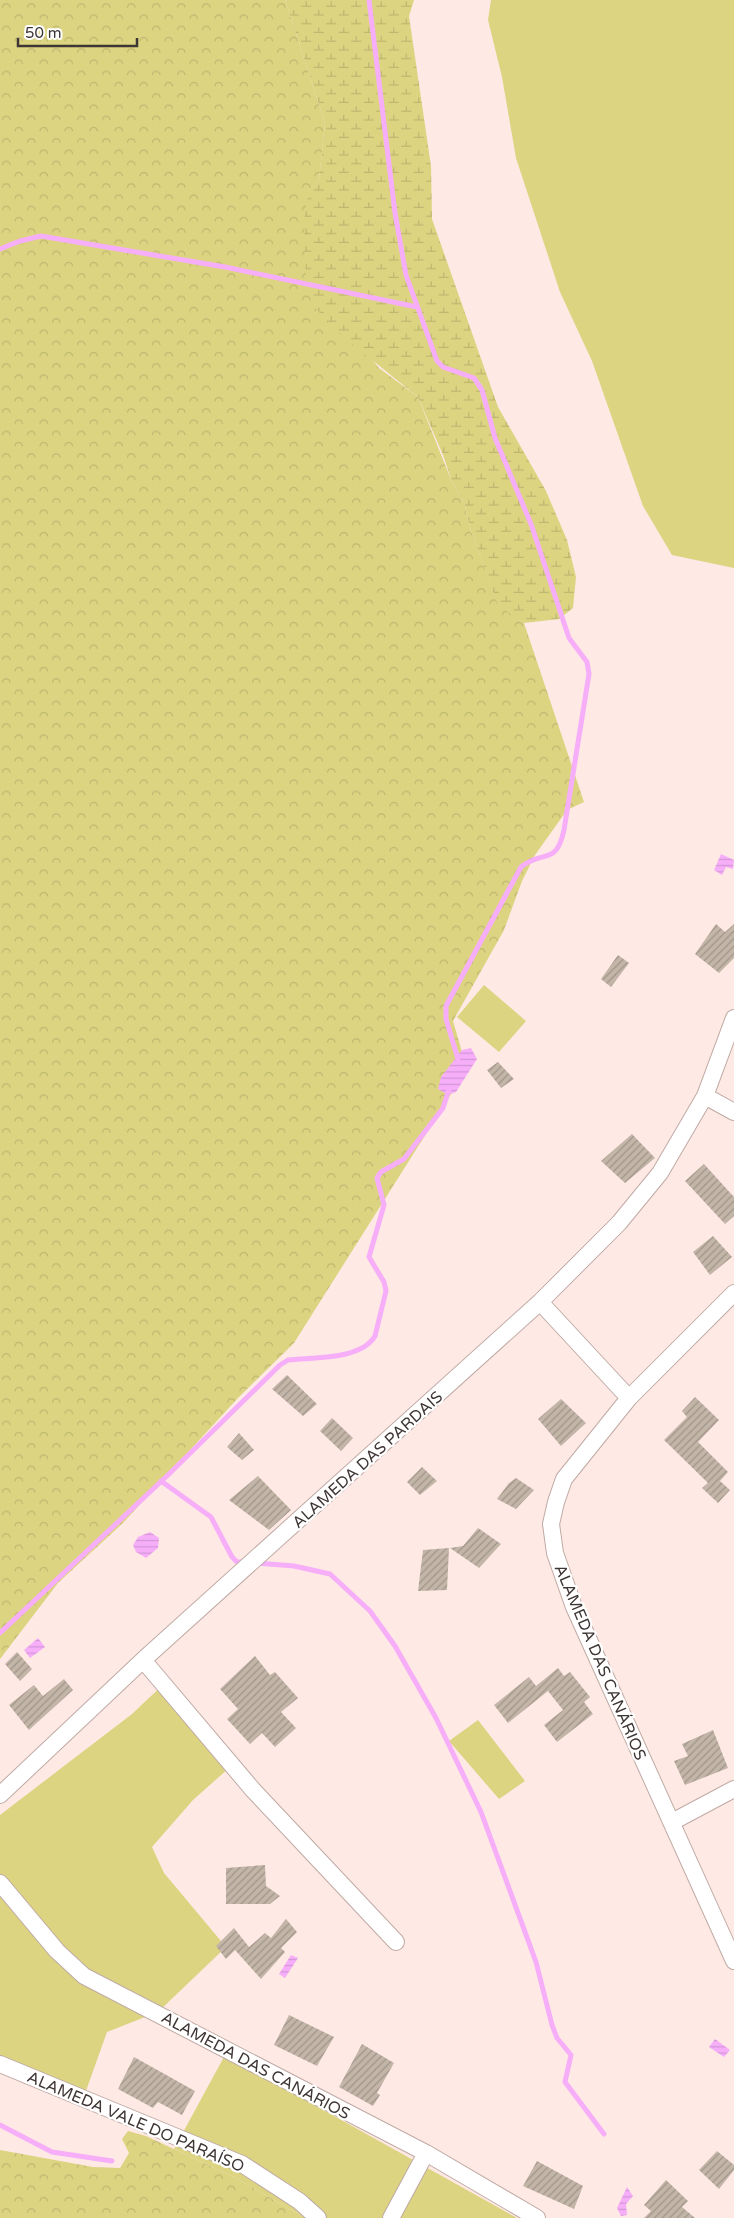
<svg xmlns="http://www.w3.org/2000/svg" width="734" height="2218" viewBox="0 0 734 2218" font-family="'Varela Round',sans-serif">
	<style>
		.grass { fill: #dcd481 }
		.forest { fill: url(#forest-crowns) }
		.wetland { fill: url(#wetland-marsh) }
		.water { fill: url(#water-rules) }
		.lines { fill: none; stroke-linecap: round; stroke-linejoin: round }
		.stream { stroke: #f6aef9; stroke-width: 5 }
		.building { fill: url(#building-hatch) }
		.minor-casing { stroke: #bfaaa5; stroke-width: 18 }
		.minor { stroke: #fff; stroke-width: 16 }
		.labels { text-anchor: middle; stroke-width: 4.5; stroke-linejoin: round; paint-order: stroke }
		.street-label { font-size: 16px; fill: #3e3634; stroke: #fff }
	</style>
	<defs>
		<pattern id="forest-crowns" width="20" height="18" patternUnits="userSpaceOnUse" patternTransform="scale(1.25)"><rect width="20" height="18" fill="#dcd481"/><path d="M2 6a3 3 0 1 1 6 0M12 15a3 3 0 1 1 6 0" fill="none" stroke="#beb770"/></pattern>
		<pattern id="wetland-marsh" width="20" height="14" patternUnits="userSpaceOnUse" patternTransform="scale(1.25)"><rect width="20" height="14" fill="#dcd481"/><path d="M1 5h8M5 5V1M11 12h8M15 12V8" fill="none" stroke="#beb770"/></pattern>
		<pattern id="water-rules" width="6" height="5" patternUnits="userSpaceOnUse" patternTransform="scale(1.25)"><rect width="6" height="5" fill="#f6aef9"/><path d="M0 2.5h6" fill="none" stroke="#d496d6"/></pattern>
		<pattern id="building-hatch" width="6" height="6" patternUnits="userSpaceOnUse" patternTransform="scale(1.25)"><rect width="6" height="6" fill="#c3b6a8"/><path d="M-1 1l2-2M0 6l6-6M5 7l2-2" fill="none" stroke="#a0958a"/></pattern>
	</defs>
	<rect width="100%" height="100%" fill="#ffe9e4"/>
	<!-- grass -->
	<path class="grass" d="M 491,0 L 734,0 L 734,568 L 672,555 L 643,506 L 592,361 L 560,292 L 516,158 L 502,77 L 488,20 Z
		M 484,985 L 526,1021 L 499,1052 L 457,1017 Z
		M 169,1679 L 229,1768 L 193,1800 L 152,1847 L 164,1873 L 226,1947 L 158,2012 L 107,2032 L 82,2102 L 0,2065 L 0,1815 L 132,1714 Z
		M 478,1720 L 525,1781 L 499,1799 L 449,1741 Z
		M 225,2055 L 517,2218 L 306,2218 L 234,2177 L 174,2149 Z"/>
	<!-- forest -->
	<path class="forest" d="M 0,0 L 285,0 L 325,123 L 319,180 L 308,200 L 306,275 L 379,368 L 418,397 L 452,482 L 464,502 L 471,531 L 498,604 L 524,623 L 584,802 L 567,810 L 535,855 L 522,881 L 504,930 L 453,1021 L 464,1059 L 460,1080 L 294,1343 L 238,1398 L 123,1523 L 58,1583 L 0,1659 Z
		M 128,2131 L 146,2136 L 234,2177 L 306,2218 L 0,2218 L 0,2150 L 93,2167 L 120,2168 L 129,2153 L 122,2139 Z"/>
	<!-- wetland -->
	<path class="wetland" d="M 285,0 L 414,0 L 409,16 L 431,166 L 432,219 L 498,407 L 546,491 L 567,540 L 576,577 L 573,608 L 559,619 L 524,623 L 498,605 L 471,531 L 464,502 L 452,482 L 443,455 L 418,397 L 346,339 L 314,307 L 306,275 L 304,220 L 307,200 L 319,180 L 325,123 Z"/>
	<!-- water -->
	<path class="water" d="M 721,854 L 734,860 L 733,869 L 726,867 L 722,875 L 714,870 Z
		M 471,1048 L 477,1059 L 456,1092 L 448,1095 L 438,1089 L 441,1077 L 462,1050 Z
		M 150,1532 L 159,1538 L 158,1548 L 146,1558 L 136,1552 L 133,1545 L 138,1537 Z
		M 38,1638 L 45,1647 L 30,1658 L 24,1650 Z
		M 291,1955 L 298,1958 L 285,1978 L 279,1974 Z
		M 715,2039 L 730,2050 L 724,2057 L 709,2047 Z
		M 627,2187 L 633,2196 L 626,2204 L 627,2215 L 621,2216 L 617,2208 Z"/>
	<g class="lines">
		<!-- stream -->
		<path class="stream" d="M 369,0 L 395,213 L 406,275 L 437,361 L 443,367 L 474,378 L 482,390 L 495,438 L 531,524 L 569,638 L 587,662 L 589,674 L 564,830 C 556,867 543,849 521,867 L 446,1006 L 446,1019 L 458,1059
			M 0,249 L 20,241 L 41,236 L 225,267 L 417,307
			M 161,1481 L 211,1517 L 232,1557 L 237,1562 L 245,1562
			M 256,1563 L 294,1566 L 330,1574 L 370,1611 L 395,1646 L 436,1718 L 481,1812 L 536,1962 L 552,2025 L 557,2038 L 571,2055 L 565,2082 L 604,2134
			M 0,1633 L 169,1474 L 280,1365 L 288,1360 C 314,1357 361,1360 375,1336 L 386,1291 L 384,1282 L 369,1257 L 384,1205 L 377,1178 L 381,1172 L 404,1159 L 443,1108 L 449,1089
			M 0,2125 L 52,2152 L 112,2161"/>
	</g>
	<!-- building -->
	<path class="building" d="M 716,924 L 725,932 L 734,924 L 734,958 L 719,973 L 695,954 Z
		M 618,955 L 629,963 L 611,987 L 601,979 Z
		M 498,1062 L 514,1079 L 501,1088 L 487,1070 Z
		M 632,1134 L 655,1158 L 625,1183 L 601,1161 Z
		M 704,1164 L 734,1197 L 734,1216 L 725,1224 L 685,1181 Z
		M 713,1236 L 732,1257 L 710,1275 L 693,1252 Z
		M 287,1375 L 317,1404 L 303,1416 L 272,1389 Z
		M 695,1397 L 719,1420 L 698,1442 L 728,1472 L 720,1481 L 730,1490 L 718,1503 L 702,1488 L 708,1483 L 664,1440 L 687,1417 L 682,1411 Z
		M 561,1399 L 586,1423 L 561,1446 L 538,1419 Z
		M 332,1418 L 353,1438 L 341,1451 L 320,1431 Z
		M 239,1433 L 254,1450 L 242,1460 L 227,1447 Z
		M 422,1467 L 437,1481 L 420,1495 L 407,1482 Z
		M 258,1476 L 291,1510 L 269,1530 L 229,1500 Z
		M 516,1478 L 534,1490 L 516,1509 L 497,1499 L 509,1483 Z
		M 478,1528 L 501,1544 L 479,1568 L 450,1548 L 463,1546 Z
		M 449,1548 L 447,1590 L 418,1591 L 423,1550 Z
		M 17,1652 L 32,1669 L 20,1681 L 5,1664 Z
		M 255,1656 L 270,1675 L 275,1672 L 298,1698 L 281,1712 L 296,1728 L 275,1747 L 262,1733 L 250,1744 L 227,1719 L 238,1709 L 220,1689 Z
		M 558,1668 L 564,1676 L 570,1672 L 590,1697 L 584,1702 L 593,1714 L 557,1742 L 544,1725 L 563,1710 L 548,1691 L 508,1723 L 494,1705 L 529,1677 L 536,1686 Z
		M 64,1679 L 73,1690 L 29,1730 L 9,1705 L 34,1685 L 43,1696 Z
		M 713,1730 L 728,1768 L 685,1785 L 674,1761 L 688,1756 L 682,1744 Z
		M 265,1865 L 266,1886 L 280,1896 L 270,1904 L 226,1904 L 226,1868 Z
		M 286,1919 L 297,1932 L 281,1948 L 285,1952 L 261,1979 L 235,1950 L 226,1959 L 216,1946 L 234,1928 L 249,1947 L 265,1933 L 271,1938 Z
		M 289,2015 L 334,2037 L 317,2066 L 274,2045 Z
		M 362,2044 L 394,2063 L 377,2093 L 380,2095 L 373,2106 L 339,2087 Z
		M 134,2057 L 195,2091 L 182,2115 L 158,2102 L 153,2108 L 118,2089 Z
		M 717,2151 L 734,2165 L 734,2170 L 719,2189 L 699,2170 Z
		M 537,2161 L 583,2186 L 574,2209 L 523,2186 Z
		M 666,2180 L 688,2201 L 682,2207 L 695,2218 L 644,2218 L 651,2211 L 644,2205 Z"/>
	<g class="lines">
		<defs>
			<path id="minor" d="M 734,1018 L 705,1096 L 734,1112
				M 734,1293 L 629,1398 L 564,1479 L 556,1502 L 551,1524 L 555,1553 L 574,1607 L 734,1961
				M 540,1302 L 629,1398
				M 143,1660 L 253,1790 L 396,1942
				M 0,1795 L 143,1660 L 540,1302 L 619,1223 L 660,1173 L 705,1096
				M 672,1822 L 734,1789
				M 0,1883 L 57,1951 L 84,1976 L 426,2153 L 537,2218
				M 0,2064 L 242,2164 L 299,2201 L 318,2218
				M 391,2218 L 426,2153"/>
		</defs>
		<!-- minor casing -->
		<use href="#minor" class="minor-casing"/>
		<!-- minor -->
		<use href="#minor" class="minor"/>
	</g>
	<g class="labels">
		<!-- street labels -->
		<g class="street-label">
			<text transform="translate(367 1459) rotate(-42)" y="6">ALAMEDA DAS PARDAIS</text>
			<text transform="translate(601 1662) rotate(67)" y="6">ALAMEDA DAS CANÁRIOS</text>
			<text transform="translate(256 2065) rotate(28)" y="6">ALAMEDA DAS CANÁRIOS</text>
			<text transform="translate(136 2121) rotate(23)" y="6">ALAMEDA VALE DO PARAÍSO</text>
		</g>
	</g>
	<!-- scale -->
	<path d="M18 38v8h119v-8" fill="none" stroke="#3e3634" stroke-width="2.5"/>
	<text x="25" y="38" font-size="15" fill="#3e3634" stroke="#ffffff" stroke-width="4" paint-order="stroke">50 m</text>
</svg>
